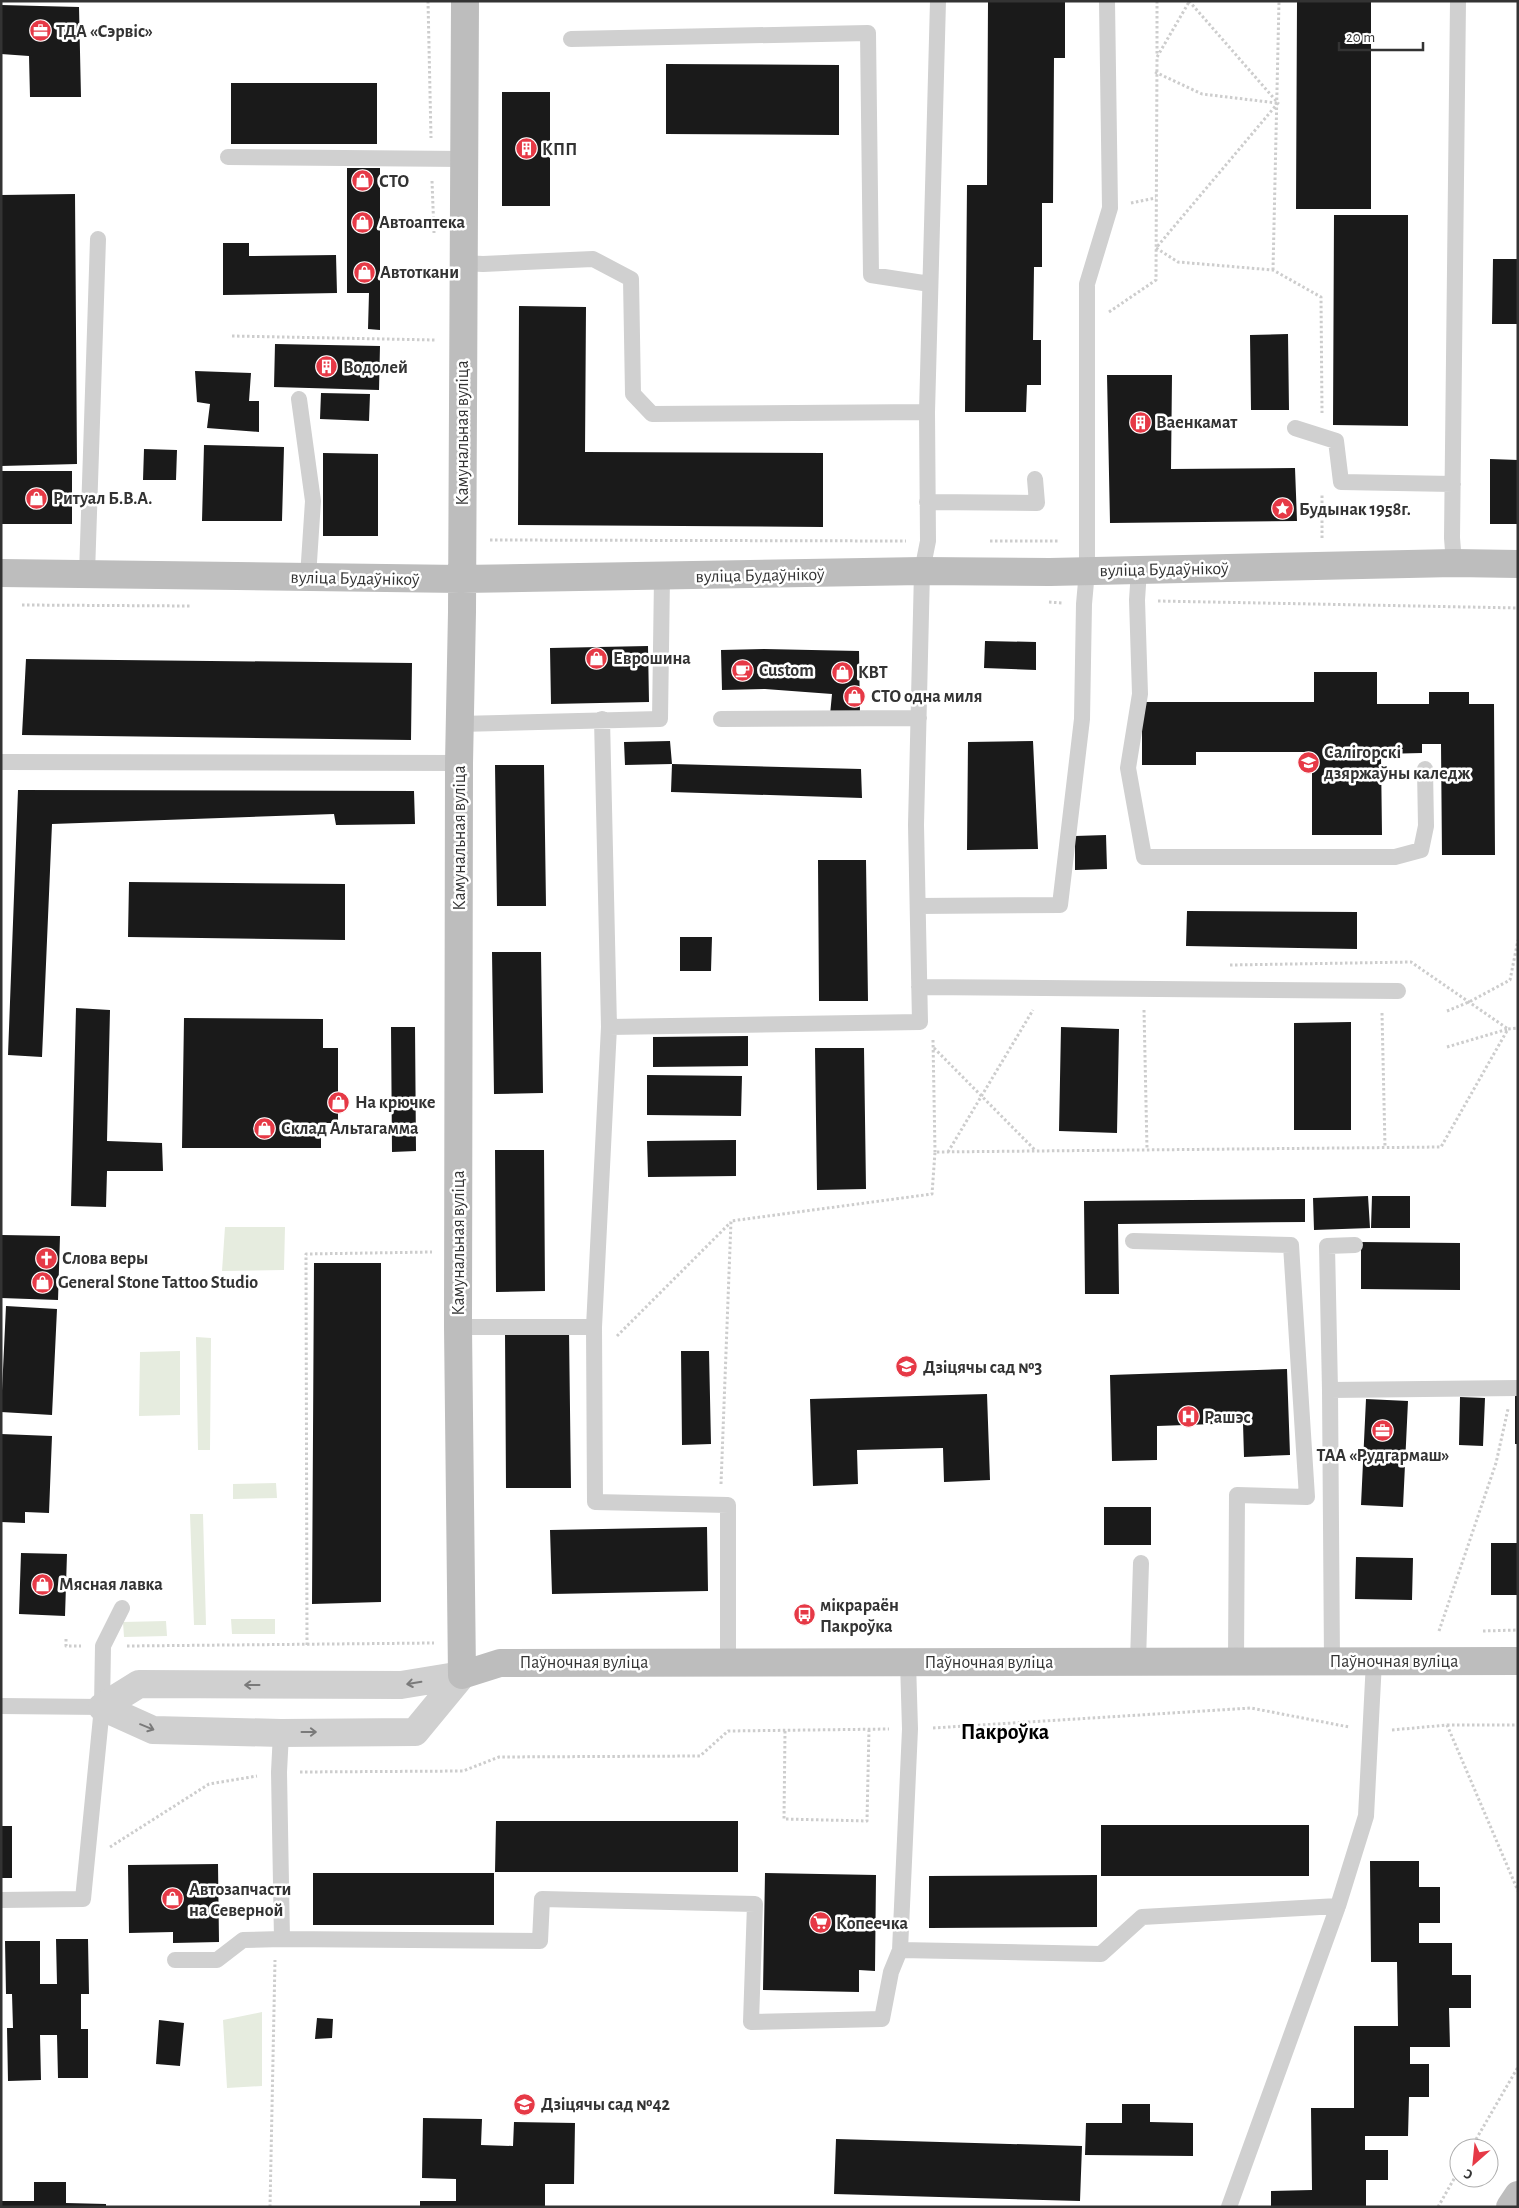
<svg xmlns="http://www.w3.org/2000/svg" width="1519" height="2208" viewBox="0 0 1519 2208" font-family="'Alegreya Sans',sans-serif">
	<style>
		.green { fill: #e6ecdf }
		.building { fill: #1a1a1a }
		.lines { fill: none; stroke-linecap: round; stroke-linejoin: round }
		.path { stroke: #cdcdcd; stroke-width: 3; stroke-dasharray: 2.5 2.5; stroke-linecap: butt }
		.lane { stroke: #d0d0d0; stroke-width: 16 }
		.street { stroke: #d0d0d0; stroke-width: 28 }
		.secondary { stroke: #bdbdbd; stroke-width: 28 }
		.oneway { stroke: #7a7a7a }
		.labels { text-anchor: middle; stroke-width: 5; stroke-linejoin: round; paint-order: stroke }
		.poi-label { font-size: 18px; font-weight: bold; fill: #333; stroke: #fff; text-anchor: start }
		.street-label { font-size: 18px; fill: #333; stroke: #fff }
		.district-label { font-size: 22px; font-weight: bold; fill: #000; stroke: #fff }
	</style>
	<rect width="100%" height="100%" fill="#fff"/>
	<!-- green -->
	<path class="green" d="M 225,1227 L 285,1227 L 284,1270 L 222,1271 Z
		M 196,1337 L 211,1338 L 210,1450 L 198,1450 Z
		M 180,1351 L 180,1415 L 139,1416 L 140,1352 Z
		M 276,1483 L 277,1498 L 233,1499 L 233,1484 Z
		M 190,1514 L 203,1514 L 206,1625 L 194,1625 Z
		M 231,1619 L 275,1619 L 275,1634 L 232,1634 Z
		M 166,1621 L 167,1636 L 124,1637 L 123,1622 Z
		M 262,2012 L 262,2086 L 227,2088 L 223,2020 Z"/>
	<!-- building -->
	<path class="building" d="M 988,1 L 1065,1 L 1065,58 L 1054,58 L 1053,203 L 1042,203 L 1042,267 L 1034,267 L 1033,340 L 1041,340 L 1041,385 L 1027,385 L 1026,412 L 965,412 L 967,185 L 987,185 Z
		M 1297,1 L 1371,1 L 1371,209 L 1296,209 Z
		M 1,5 L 79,7 L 81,97 L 30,97 L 29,56 L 1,54 Z
		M 666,64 L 839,65 L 839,135 L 666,134 Z
		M 231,83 L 377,83 L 377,144 L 231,144 Z
		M 502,92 L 550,92 L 550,206 L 502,206 Z
		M 347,168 L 380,168 L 380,330 L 368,329 L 369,293 L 347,293 Z
		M 75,194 L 77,464 L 1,466 L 1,195 Z
		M 1334,215 L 1408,215 L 1408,426 L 1333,425 Z
		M 223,243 L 249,243 L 249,256 L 336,255 L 337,293 L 223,295 Z
		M 1493,259 L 1518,259 L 1518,324 L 1492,324 Z
		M 519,306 L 586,307 L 585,452 L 823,453 L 823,527 L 518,525 Z
		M 1288,334 L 1289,410 L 1251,410 L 1250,335 Z
		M 275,344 L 380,346 L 379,390 L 274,387 Z
		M 195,371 L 251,373 L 249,401 L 259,401 L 259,432 L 207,428 L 210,404 L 197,402 Z
		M 1107,375 L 1172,375 L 1171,469 L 1295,468 L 1297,521 L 1110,523 Z
		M 321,393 L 370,394 L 369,421 L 320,419 Z
		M 204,445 L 284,447 L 282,521 L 202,521 Z
		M 144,449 L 177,450 L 176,480 L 143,480 Z
		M 323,453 L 378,454 L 378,536 L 323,536 Z
		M 1490,459 L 1518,460 L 1518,524 L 1490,524 Z
		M 1,471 L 72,471 L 72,524 L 1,524 Z
		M 985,641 L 1036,642 L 1036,670 L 984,668 Z
		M 648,646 L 649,702 L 551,704 L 550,648 Z
		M 764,649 L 859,651 L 860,715 L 830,715 L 832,694 L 765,689 L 722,690 L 721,650 Z
		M 26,659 L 412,663 L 411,740 L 22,735 Z
		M 1314,672 L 1377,672 L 1377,704 L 1429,704 L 1429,692 L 1469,692 L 1469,704 L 1494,704 L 1495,855 L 1442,855 L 1441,744 L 1422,744 L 1422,753 L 1381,754 L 1382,835 L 1312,835 L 1312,752 L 1196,752 L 1196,765 L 1142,765 L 1142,702 L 1314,702 Z
		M 670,741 L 672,764 L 625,765 L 624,742 Z
		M 1033,741 L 1038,849 L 967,850 L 968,742 Z
		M 672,764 L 861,769 L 862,798 L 671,792 Z
		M 495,765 L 544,765 L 546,906 L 497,906 Z
		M 18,790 L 414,791 L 415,824 L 336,825 L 334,814 L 52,824 L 42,1057 L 8,1055 Z
		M 1106,835 L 1107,869 L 1075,870 L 1075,836 Z
		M 818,860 L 866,860 L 868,1001 L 819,1001 Z
		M 129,882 L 345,884 L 345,940 L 128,937 Z
		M 1187,911 L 1357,912 L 1357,949 L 1186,946 Z
		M 680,937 L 712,937 L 711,971 L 680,971 Z
		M 492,952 L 541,952 L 543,1093 L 494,1094 Z
		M 76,1008 L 110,1010 L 107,1141 L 162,1143 L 163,1171 L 107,1171 L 106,1207 L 71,1206 Z
		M 184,1018 L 323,1019 L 323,1048 L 338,1048 L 338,1123 L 321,1123 L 321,1148 L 182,1148 Z
		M 1351,1022 L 1351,1130 L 1294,1130 L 1294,1023 Z
		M 391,1027 L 415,1027 L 416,1151 L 392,1152 Z
		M 1061,1027 L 1119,1029 L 1117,1133 L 1059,1131 Z
		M 748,1036 L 748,1066 L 653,1067 L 653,1037 Z
		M 815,1048 L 864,1048 L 866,1189 L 817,1190 Z
		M 647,1075 L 742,1076 L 741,1116 L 647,1115 Z
		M 736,1140 L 736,1176 L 648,1177 L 647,1141 Z
		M 495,1150 L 544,1150 L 545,1291 L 496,1292 Z
		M 1368,1196 L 1370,1228 L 1314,1230 L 1313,1198 Z
		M 1372,1196 L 1410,1196 L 1410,1228 L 1371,1228 Z
		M 1305,1199 L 1305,1222 L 1118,1224 L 1119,1294 L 1085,1294 L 1084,1201 Z
		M 2,1235 L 60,1236 L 58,1300 L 1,1298 Z
		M 1361,1242 L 1460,1243 L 1460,1290 L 1361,1289 Z
		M 314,1263 L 381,1263 L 381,1602 L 312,1604 Z
		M 6,1306 L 57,1309 L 52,1415 L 1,1412 Z
		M 569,1331 L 571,1488 L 506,1488 L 505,1332 Z
		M 681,1351 L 709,1351 L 711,1444 L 682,1445 Z
		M 1287,1369 L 1290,1455 L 1244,1457 L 1243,1423 L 1157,1426 L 1157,1460 L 1112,1461 L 1110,1375 Z
		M 987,1394 L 990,1480 L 944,1482 L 943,1448 L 857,1450 L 858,1484 L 813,1486 L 810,1399 Z
		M 1515,1394 L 1518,1394 L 1518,1444 L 1515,1444 Z
		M 1460,1397 L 1485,1398 L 1483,1446 L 1459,1445 Z
		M 1366,1399 L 1408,1401 L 1403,1507 L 1361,1505 Z
		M 1,1434 L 52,1436 L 49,1513 L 25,1512 L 25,1523 L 1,1522 Z
		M 1104,1507 L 1151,1507 L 1151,1545 L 1104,1545 Z
		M 707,1527 L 708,1591 L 552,1594 L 550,1530 Z
		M 1491,1543 L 1518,1543 L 1518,1595 L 1491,1595 Z
		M 21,1553 L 67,1554 L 65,1616 L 19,1614 Z
		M 1356,1557 L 1413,1558 L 1412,1600 L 1355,1599 Z
		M 496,1821 L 738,1821 L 738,1872 L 495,1872 Z
		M 1101,1825 L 1309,1825 L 1309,1876 L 1101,1876 Z
		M 1,1826 L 12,1826 L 12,1878 L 1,1878 Z
		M 1370,1861 L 1419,1861 L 1419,1887 L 1440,1887 L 1440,1923 L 1419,1923 L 1419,1943 L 1452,1943 L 1452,1975 L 1471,1975 L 1471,2008 L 1449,2008 L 1450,2047 L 1410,2047 L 1410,2064 L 1429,2064 L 1429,2097 L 1409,2097 L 1408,2136 L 1365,2136 L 1365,2150 L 1388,2150 L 1388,2180 L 1366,2180 L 1366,2207 L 1271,2207 L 1271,2191 L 1312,2190 L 1311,2108 L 1354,2108 L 1354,2026 L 1398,2026 L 1397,1962 L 1371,1962 Z
		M 218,1864 L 219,1942 L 173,1943 L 173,1932 L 129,1933 L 128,1865 Z
		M 313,1873 L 494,1873 L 494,1925 L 313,1925 Z
		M 765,1873 L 876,1875 L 875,1971 L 859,1970 L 859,1992 L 763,1990 Z
		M 1097,1875 L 1097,1927 L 929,1928 L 929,1876 Z
		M 56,1939 L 88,1939 L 89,1994 L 81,1994 L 81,2029 L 88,2029 L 88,2078 L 58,2078 L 57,2035 L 40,2035 L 41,2080 L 8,2081 L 7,2028 L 13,2028 L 12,1994 L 6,1994 L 5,1941 L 40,1941 L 40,1984 L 57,1984 Z
		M 317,2018 L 333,2019 L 332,2038 L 315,2039 Z
		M 159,2020 L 184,2023 L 180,2066 L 156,2064 Z
		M 1122,2104 L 1150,2104 L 1150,2122 L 1193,2123 L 1193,2156 L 1085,2155 L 1086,2123 L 1122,2123 Z
		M 423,2118 L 482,2119 L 481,2145 L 513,2146 L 514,2122 L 575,2123 L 574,2184 L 545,2184 L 545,2207 L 420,2207 L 420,2201 L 456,2201 L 456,2179 L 422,2178 Z
		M 836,2139 L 1082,2146 L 1080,2201 L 834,2194 Z
		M 34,2182 L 66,2182 L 66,2203 L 106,2204 L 106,2207 L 1,2207 L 1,2201 L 34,2201 Z"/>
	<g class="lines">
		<!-- path -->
		<path class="path" d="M 428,1 L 431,138
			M 1157,1 L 1157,56
			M 1189,1 L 1278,103 L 1156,248 L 1178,262 L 1273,270 L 1321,297 L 1322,413
			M 1155,72 L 1202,94 L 1277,103
			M 432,181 L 434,233
			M 1131,203 L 1156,198
			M 1273,270 L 1279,1
			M 1109,312 L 1156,280 L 1157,57 L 1189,2
			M 232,336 L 435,340
			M 1322,538 L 1322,494
			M 490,540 L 906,541
			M 990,541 L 1058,541
			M 1158,601 L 1518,608
			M 1049,602 L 1062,603
			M 22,605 L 192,606
			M 1230,965 L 1411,962 L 1508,1029
			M 1144,1010 L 1147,1149
			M 1447,1011 L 1469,1002 L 1510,980 L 1518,940
			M 1382,1013 L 1385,1147
			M 933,1040 L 935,1152
			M 1447,1047 L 1508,1029
			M 934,1048 L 1035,1150
			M 948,1152 L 1033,1010
			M 617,1336 L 731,1222
			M 721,1484 L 731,1221 L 932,1194 L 935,1152 L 1441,1147 L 1508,1029 L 1518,1028
			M 1439,1631 L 1496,1463 L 1508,1409
			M 1483,1631 L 1518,1630
			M 66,1639 L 66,1646 L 81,1646
			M 307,1645 L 306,1254 L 432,1252
			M 127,1646 L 434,1643
			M 1447,1725 L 1518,1725
			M 933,1728 L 1251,1708 L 1349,1727
			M 1392,1730 L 1447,1725 L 1518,1891
			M 785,1731 L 784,1819 L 867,1821 L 869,1729
			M 300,1772 L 463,1771 L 499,1757 L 700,1756 L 728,1731 L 889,1729
			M 110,1847 L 209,1784 L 257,1776
			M 1471,2148 L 1518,2067
			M 270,2207 L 275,1960
			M 1438,2207 L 1459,2170"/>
		<!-- lane -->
		<path class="lane" d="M 571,39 L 868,33 L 871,275 L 930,284
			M 228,157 L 464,159
			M 463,263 L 483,264 L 593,259 L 631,279 L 633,394 L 652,414 L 927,412 L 928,541 L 922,571 L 916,825 L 920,1022 L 609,1027 L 602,719
			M 299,399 L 313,501 L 308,577
			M 927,412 L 938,1
			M 1295,428 L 1336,441 L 1341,482 L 1453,484
			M 927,502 L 1037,503 L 1035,479
			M 1454,563 L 1452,538 L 1458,1
			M 1139,570 L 1137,600 L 1140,694 L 1128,768 L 1144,857 L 1395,857 L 1421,850 L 1426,826 L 1425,769
			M 87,574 L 98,239
			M 721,719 L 919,718
			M 459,724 L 660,719 L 662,577
			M 1,762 L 459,763
			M 918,906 L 1060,905 L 1082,719 L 1084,604 L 1087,571 L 1087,284 L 1110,208 L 1107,1
			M 919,987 L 1398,991
			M 1133,1241 L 1291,1245 L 1307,1497 L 1237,1495 L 1236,1661
			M 1355,1245 L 1327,1246 L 1330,1390 L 1518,1388
			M 458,1327 L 594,1327 L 609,1027
			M 594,1327 L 595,1502 L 728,1505 L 728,1662
			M 1330,1390 L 1332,1661
			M 1138,1661 L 1141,1563
			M 1,1706 L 102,1707
			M 281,1733 L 279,1772 L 282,1939 L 540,1941 L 542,1899 L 755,1904 L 751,2022 L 882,2019 L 891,1972 L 900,1950 L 910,1729 L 908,1662
			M 1,1900 L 83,1899 L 102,1707 L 103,1646 L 122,1608
			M 900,1950 L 1101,1954 L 1142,1917 L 1338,1906
			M 175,1960 L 217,1960 L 243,1940 L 282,1939
			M 1229,2207 L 1338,1906 L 1366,1816 L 1374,1661"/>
		<!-- street -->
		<path class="street" d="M 102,1707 L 153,1730 L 281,1733 L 415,1732 L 462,1675
			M 102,1707 L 139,1684 L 401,1685 L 462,1675"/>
		<!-- secondary -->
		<path class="secondary" d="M 465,1 L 462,612 L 459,763 L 458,1327 L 462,1675 L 500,1663 L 1518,1661
			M 1,573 L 461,579 L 922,571 L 1050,572 L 1454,563 L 1518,564
			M 1510,2207 L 1518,2195"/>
	</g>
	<!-- one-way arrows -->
	<defs><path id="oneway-shaft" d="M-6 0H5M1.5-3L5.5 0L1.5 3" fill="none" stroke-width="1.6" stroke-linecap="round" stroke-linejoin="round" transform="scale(1.25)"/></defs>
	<g class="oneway">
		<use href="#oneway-shaft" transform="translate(414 1683) rotate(171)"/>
		<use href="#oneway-shaft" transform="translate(252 1685) rotate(-180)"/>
		<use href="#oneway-shaft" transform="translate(147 1727) rotate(22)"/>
		<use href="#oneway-shaft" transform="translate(309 1732)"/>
	</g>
	<!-- icons -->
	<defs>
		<symbol id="office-disc" viewBox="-11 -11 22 22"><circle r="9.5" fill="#e63946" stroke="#fff"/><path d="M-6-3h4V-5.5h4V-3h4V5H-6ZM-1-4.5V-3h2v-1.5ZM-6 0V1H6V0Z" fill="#fff"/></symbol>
		<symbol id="building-disc" viewBox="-11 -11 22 22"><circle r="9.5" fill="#e63946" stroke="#fff"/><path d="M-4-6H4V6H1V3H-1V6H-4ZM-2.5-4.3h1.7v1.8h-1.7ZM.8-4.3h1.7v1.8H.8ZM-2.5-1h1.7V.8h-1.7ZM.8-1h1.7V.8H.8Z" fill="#fff"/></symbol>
		<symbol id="shop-disc" viewBox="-11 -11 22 22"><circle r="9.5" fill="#e63946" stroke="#fff"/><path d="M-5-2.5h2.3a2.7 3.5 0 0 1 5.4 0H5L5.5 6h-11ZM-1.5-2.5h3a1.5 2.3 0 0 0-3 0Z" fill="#fff"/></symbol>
		<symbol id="sight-disc" viewBox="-11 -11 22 22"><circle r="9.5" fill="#e63946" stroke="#fff"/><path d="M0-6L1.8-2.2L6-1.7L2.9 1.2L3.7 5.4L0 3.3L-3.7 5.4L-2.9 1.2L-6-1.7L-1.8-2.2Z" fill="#fff"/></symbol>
		<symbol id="cafe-disc" viewBox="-11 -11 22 22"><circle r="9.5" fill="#e63946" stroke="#fff"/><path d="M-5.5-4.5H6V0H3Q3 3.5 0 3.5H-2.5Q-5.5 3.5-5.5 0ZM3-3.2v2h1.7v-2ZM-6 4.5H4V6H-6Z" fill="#fff"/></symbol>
		<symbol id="university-disc" viewBox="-11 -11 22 22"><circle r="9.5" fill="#e63946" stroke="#fff"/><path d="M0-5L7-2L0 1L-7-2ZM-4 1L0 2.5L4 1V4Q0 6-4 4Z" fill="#fff"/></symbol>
		<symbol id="church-disc" viewBox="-11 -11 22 22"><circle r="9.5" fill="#e63946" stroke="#fff"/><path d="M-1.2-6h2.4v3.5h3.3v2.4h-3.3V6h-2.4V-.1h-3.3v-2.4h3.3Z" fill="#fff"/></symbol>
		<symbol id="school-disc" viewBox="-11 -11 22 22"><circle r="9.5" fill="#e63946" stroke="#fff"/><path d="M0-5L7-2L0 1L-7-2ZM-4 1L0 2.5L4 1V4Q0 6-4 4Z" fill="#fff"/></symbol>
		<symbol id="hospital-disc" viewBox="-11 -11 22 22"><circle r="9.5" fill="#e63946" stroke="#fff"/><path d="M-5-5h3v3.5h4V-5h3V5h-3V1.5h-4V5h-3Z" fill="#fff"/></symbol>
		<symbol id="bus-disc" viewBox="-11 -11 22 22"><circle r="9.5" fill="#e63946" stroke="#fff"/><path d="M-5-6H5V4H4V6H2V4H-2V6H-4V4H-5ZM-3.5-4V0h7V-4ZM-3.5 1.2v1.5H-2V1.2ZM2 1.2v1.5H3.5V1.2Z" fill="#fff"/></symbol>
		<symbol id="supermarket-disc" viewBox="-11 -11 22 22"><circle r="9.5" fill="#e63946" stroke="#fff"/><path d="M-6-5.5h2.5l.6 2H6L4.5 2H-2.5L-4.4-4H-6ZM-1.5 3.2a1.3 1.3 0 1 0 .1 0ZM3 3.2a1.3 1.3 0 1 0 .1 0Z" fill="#fff"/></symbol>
	</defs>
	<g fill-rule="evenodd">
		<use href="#office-disc" x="28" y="18" width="25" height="25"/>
		<use href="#building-disc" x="514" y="136" width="25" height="25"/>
		<use href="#shop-disc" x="350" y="168" width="25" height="25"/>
		<use href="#shop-disc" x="350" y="210" width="25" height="25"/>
		<use href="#shop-disc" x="352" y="260" width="25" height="25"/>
		<use href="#building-disc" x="314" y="354" width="25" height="25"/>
		<use href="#building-disc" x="1128" y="410" width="25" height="25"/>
		<use href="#shop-disc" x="24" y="486" width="25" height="25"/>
		<use href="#sight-disc" x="1270" y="496" width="25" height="25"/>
		<use href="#shop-disc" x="584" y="646" width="25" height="25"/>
		<use href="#cafe-disc" x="730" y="658" width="25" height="25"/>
		<use href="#shop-disc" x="830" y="660" width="25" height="25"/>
		<use href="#shop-disc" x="842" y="684" width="25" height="25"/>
		<use href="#university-disc" x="1296" y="750" width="25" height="25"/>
		<use href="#shop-disc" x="326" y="1090" width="25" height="25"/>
		<use href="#shop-disc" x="252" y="1116" width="25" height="25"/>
		<use href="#church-disc" x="34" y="1246" width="25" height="25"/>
		<use href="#shop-disc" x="30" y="1270" width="25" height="25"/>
		<use href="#school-disc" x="894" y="1354" width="25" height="25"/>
		<use href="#hospital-disc" x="1176" y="1404" width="25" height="25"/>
		<use href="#office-disc" x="1370" y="1418" width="25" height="25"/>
		<use href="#shop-disc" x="30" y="1572" width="25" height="25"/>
		<use href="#bus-disc" x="792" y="1602" width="25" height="25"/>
		<use href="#shop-disc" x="160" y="1886" width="25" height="25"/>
		<use href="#supermarket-disc" x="808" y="1910" width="25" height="25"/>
		<use href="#school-disc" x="512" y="2092" width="25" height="25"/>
	</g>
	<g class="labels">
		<!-- poi labels -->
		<g class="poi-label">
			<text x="56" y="37">ТДА «Сэрвіс»</text>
			<text x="542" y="155">КПП</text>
			<text x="379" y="187">СТО</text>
			<text x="379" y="228">Автоаптека</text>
			<text x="380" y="278">Автоткани</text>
			<text x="343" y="373">Водолей</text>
			<text x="1156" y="428">Ваенкамат</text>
			<text x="53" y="504">Ритуал Б.В.А.</text>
			<text x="1299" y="515">Будынак 1958г.</text>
			<text x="613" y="664">Еврошина</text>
			<text x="759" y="676">Custom</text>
			<text x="858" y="678">KBT</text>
			<text x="871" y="702">СТО одна миля</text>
			<text x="1324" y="758">Салігорскі<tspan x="1324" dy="21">дзяржаўны каледж</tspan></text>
			<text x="355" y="1108">На крючке</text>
			<text x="281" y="1134">Склад Альтагамма</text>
			<text x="62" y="1264">Слова веры</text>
			<text x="58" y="1288">General Stone Tattoo Studio</text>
			<text x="923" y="1373">Дзіцячы сад №3</text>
			<text x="1204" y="1423">Рашэс</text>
			<text x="1383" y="1461" text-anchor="middle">ТАА «Рудгармаш»</text>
			<text x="59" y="1590">Мясная лавка</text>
			<text x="820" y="1611">мікрараён<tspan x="820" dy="21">Пакроўка</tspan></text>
			<text x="189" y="1895">Автозапчасти<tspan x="189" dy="21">на Северной</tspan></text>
			<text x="836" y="1929">Копеечка</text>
			<text x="541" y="2110">Дзіцячы сад №42</text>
		</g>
		<!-- street labels -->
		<g class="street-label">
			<text transform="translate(462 433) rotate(-90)" y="6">Камунальная вуліца</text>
			<text transform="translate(1164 569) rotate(-1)" y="6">вуліца Будаўнікоў</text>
			<text transform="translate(760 575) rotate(-1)" y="6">вуліца Будаўнікоў</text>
			<text transform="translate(355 578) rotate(1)" y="6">вуліца Будаўнікоў</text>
			<text transform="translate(459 838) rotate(-90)" y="6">Камунальная вуліца</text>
			<text transform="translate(458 1243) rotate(-90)" y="6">Камунальная вуліца</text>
			<text x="1394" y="1667">Паўночная вуліца</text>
			<text x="584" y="1668">Паўночная вуліца</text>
			<text x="989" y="1668">Паўночная вуліца</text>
		</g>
		<!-- district labels -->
		<g class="district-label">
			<text x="1005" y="1739">Пакроўка</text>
		</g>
	</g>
	<!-- border -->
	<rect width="1519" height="2208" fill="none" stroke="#333333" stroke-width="5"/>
	<!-- north arrow -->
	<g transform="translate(1474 2163) rotate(207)"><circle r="24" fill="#ffffff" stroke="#adadad"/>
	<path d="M0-4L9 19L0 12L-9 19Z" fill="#e63946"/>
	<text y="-8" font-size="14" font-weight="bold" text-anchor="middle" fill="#333333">С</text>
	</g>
	<!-- scale -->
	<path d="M1339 42v8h84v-8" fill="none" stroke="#333333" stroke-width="2.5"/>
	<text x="1346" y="42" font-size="15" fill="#333333" stroke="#ffffff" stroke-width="4" paint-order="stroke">20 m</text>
</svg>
